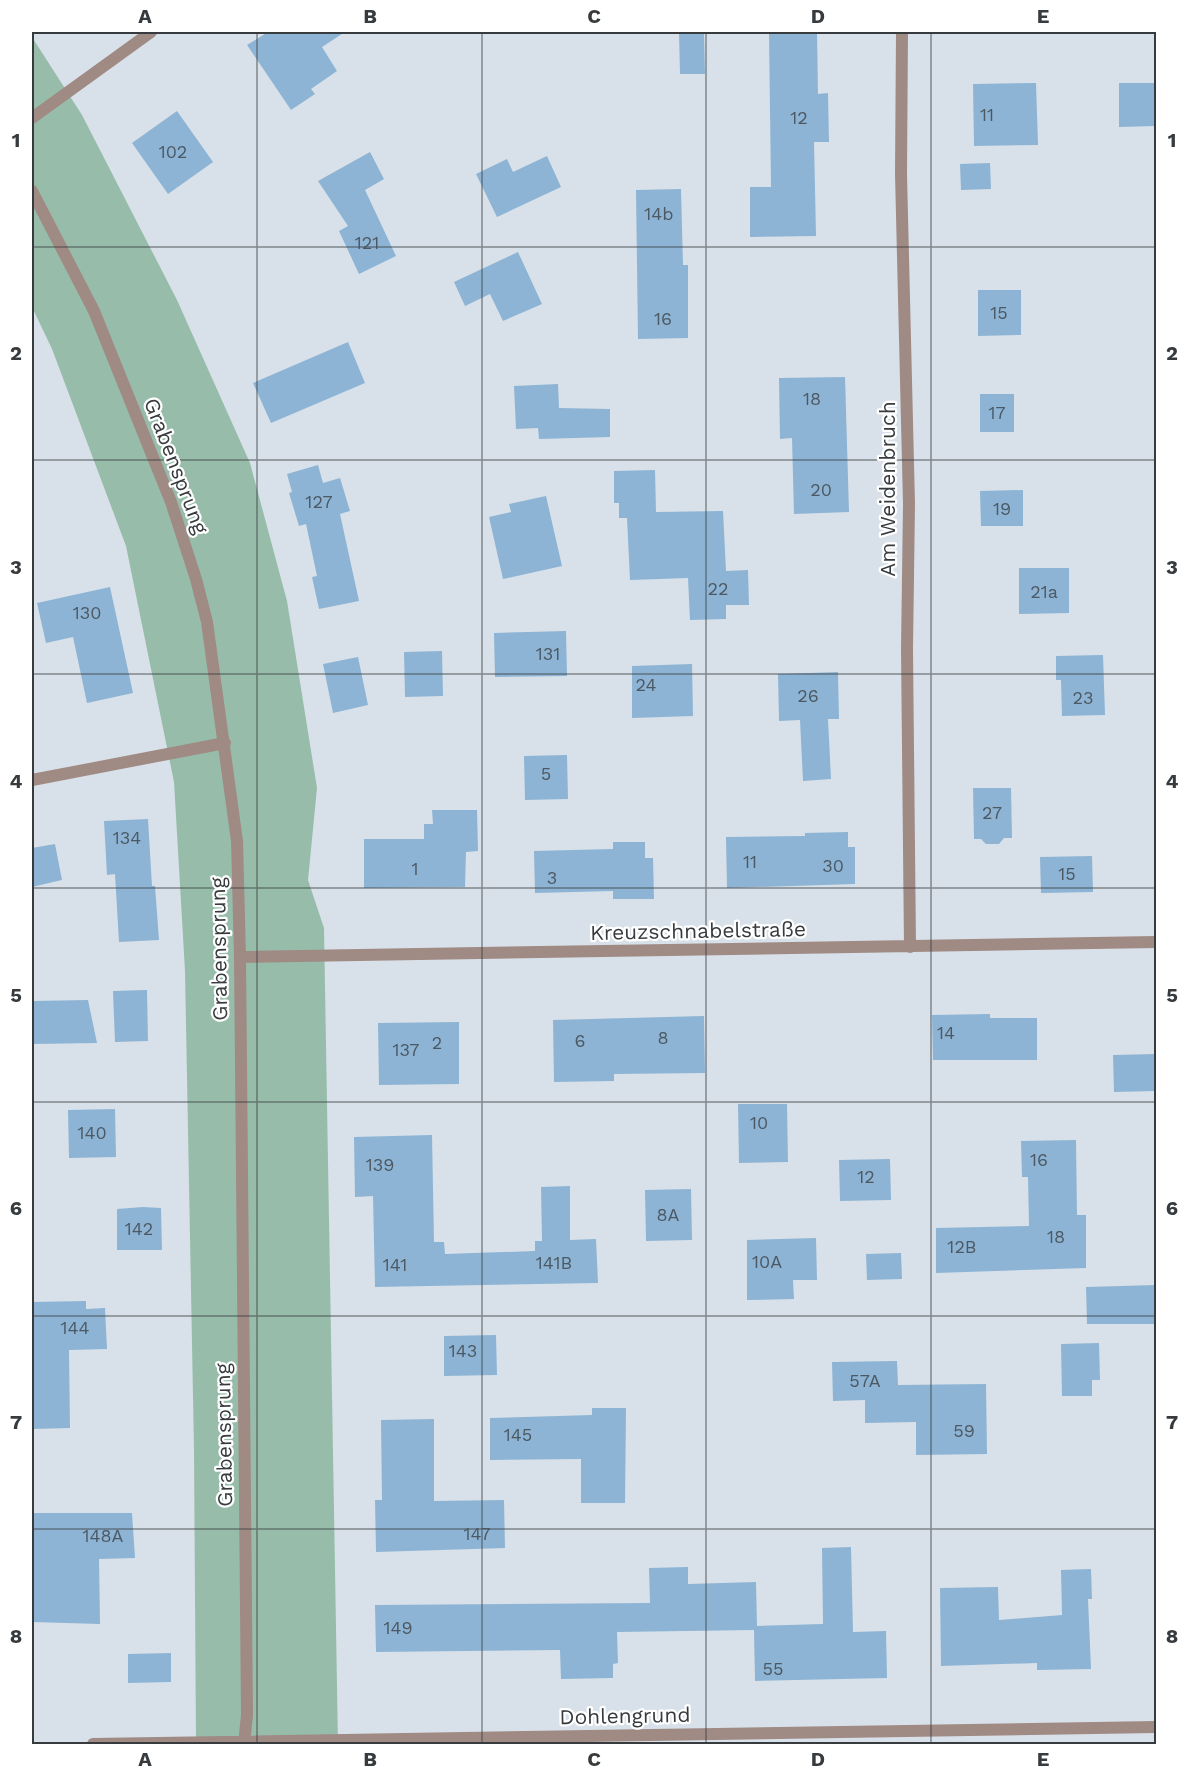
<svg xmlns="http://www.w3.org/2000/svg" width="1188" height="1776" viewBox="0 0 1188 1776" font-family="'Work Sans',sans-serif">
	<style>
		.green { fill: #97bdaa }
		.building { fill: #8db4d4 }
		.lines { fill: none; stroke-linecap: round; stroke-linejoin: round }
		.minor { stroke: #a08a84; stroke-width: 12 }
		.grid { fill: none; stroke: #373b3e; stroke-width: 1.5; stroke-opacity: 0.55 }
		.labels { text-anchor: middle; stroke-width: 4.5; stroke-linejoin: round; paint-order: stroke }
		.number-label { font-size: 18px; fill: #4c5964 }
		.street-label { font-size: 21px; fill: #373b3e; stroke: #fff }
		.neatline { fill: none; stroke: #373b3e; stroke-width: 2 }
		.grid-label { font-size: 20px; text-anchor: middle; font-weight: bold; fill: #373b3e }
	</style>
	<rect width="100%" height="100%" fill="#d8e1e9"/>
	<!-- green -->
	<path class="green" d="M 32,37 L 82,115 L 177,300 L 250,463 L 287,601 L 317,788 L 308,880 L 324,928 L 338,1744 L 196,1744 L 194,1450 L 185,971 L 174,782 L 126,546 L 52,349 L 32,307 Z"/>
	<!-- building -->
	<path class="building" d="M 268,32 L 345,32 L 322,47 L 337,71 L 311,89 L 315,94 L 291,110 L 247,45 Z
		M 679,32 L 704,32 L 705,74 L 680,74 Z
		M 769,32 L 817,32 L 818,94 L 828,93 L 829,142 L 814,142 L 816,236 L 750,237 L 750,187 L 771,187 Z
		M 1036,83 L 1038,145 L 974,146 L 973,84 Z
		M 1119,83 L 1156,83 L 1156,126 L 1119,127 Z
		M 177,111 L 213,162 L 168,194 L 132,143 Z
		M 370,152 L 384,179 L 365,190 L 396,256 L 359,274 L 339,231 L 348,226 L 318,181 Z
		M 547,156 L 561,187 L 497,217 L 476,174 L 507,159 L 513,172 Z
		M 990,163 L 991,189 L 961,190 L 960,164 Z
		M 681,189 L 683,265 L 688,265 L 688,338 L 638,339 L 636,190 Z
		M 518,252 L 542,304 L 503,321 L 490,294 L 465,306 L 454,282 Z
		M 978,290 L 1021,290 L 1021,335 L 978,336 Z
		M 348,342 L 365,383 L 271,423 L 253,383 Z
		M 845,377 L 849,512 L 794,514 L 792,438 L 780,439 L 779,378 Z
		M 558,384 L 559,408 L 610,409 L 610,437 L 539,439 L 538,428 L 516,429 L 514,386 Z
		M 980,394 L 1014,394 L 1014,432 L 980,432 Z
		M 318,465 L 323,483 L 340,478 L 350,511 L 340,514 L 359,601 L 319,609 L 312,577 L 317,576 L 306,524 L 299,526 L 289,493 L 292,492 L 287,474 Z
		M 655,470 L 656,512 L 723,511 L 726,571 L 748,570 L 749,605 L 726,605 L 726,619 L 690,620 L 688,578 L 630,580 L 627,518 L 619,518 L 619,503 L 614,503 L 614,471 Z
		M 1023,490 L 1023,526 L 981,526 L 980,491 Z
		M 546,496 L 562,566 L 503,579 L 489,517 L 511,512 L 509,504 Z
		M 1019,568 L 1069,568 L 1069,613 L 1019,614 Z
		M 110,587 L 133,693 L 87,703 L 73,637 L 46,643 L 37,603 Z
		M 566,631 L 567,676 L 495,677 L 494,633 Z
		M 442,651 L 443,696 L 405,697 L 404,652 Z
		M 1103,655 L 1105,715 L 1062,716 L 1061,680 L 1056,680 L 1056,656 Z
		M 358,657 L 368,705 L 333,713 L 323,664 Z
		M 692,664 L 693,716 L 632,718 L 632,666 Z
		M 838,672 L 839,719 L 828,719 L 831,779 L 803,781 L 800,720 L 779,721 L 778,674 Z
		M 567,755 L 568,799 L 525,800 L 524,756 Z
		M 973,788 L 1011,788 L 1012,838 L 1004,838 L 999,844 L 986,844 L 981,839 L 974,839 Z
		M 432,810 L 477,810 L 478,851 L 466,852 L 465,887 L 364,888 L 364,839 L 424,839 L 424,824 L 433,824 Z
		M 148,819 L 152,886 L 155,886 L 159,940 L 119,942 L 115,874 L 107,875 L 104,821 Z
		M 848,832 L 848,847 L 855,847 L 855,884 L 727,888 L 726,837 L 805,836 L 805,833 Z
		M 613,842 L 645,842 L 645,858 L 653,858 L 654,899 L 613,899 L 613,891 L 535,893 L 534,851 L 613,849 Z
		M 55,844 L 62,880 L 32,887 L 32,848 Z
		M 1092,856 L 1093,892 L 1041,893 L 1040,857 Z
		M 147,990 L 148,1041 L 115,1042 L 113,991 Z
		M 88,1000 L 97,1043 L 32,1044 L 32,1001 Z
		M 990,1014 L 990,1018 L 1037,1018 L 1037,1060 L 933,1060 L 932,1015 Z
		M 704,1016 L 705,1073 L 614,1074 L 614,1081 L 554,1082 L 553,1020 Z
		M 459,1022 L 459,1084 L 379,1085 L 378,1023 Z
		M 1156,1054 L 1156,1091 L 1114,1092 L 1113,1055 Z
		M 738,1104 L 787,1104 L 788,1162 L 739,1163 Z
		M 115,1109 L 116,1157 L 69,1158 L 68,1110 Z
		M 432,1135 L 434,1242 L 444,1242 L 445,1254 L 535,1251 L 535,1241 L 542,1241 L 541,1187 L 570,1186 L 570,1240 L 596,1239 L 598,1283 L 375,1287 L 373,1196 L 355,1197 L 354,1137 Z
		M 1076,1140 L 1077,1215 L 1086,1215 L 1086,1268 L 936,1273 L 936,1228 L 1029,1226 L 1028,1177 L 1022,1177 L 1021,1141 Z
		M 890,1159 L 891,1200 L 840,1201 L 839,1160 Z
		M 691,1189 L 692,1240 L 646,1241 L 645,1190 Z
		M 143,1207 L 161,1208 L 162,1250 L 117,1250 L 117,1209 Z
		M 816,1238 L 817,1280 L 793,1280 L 794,1299 L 747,1300 L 747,1240 Z
		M 901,1253 L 902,1279 L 867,1280 L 866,1254 Z
		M 1156,1285 L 1156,1324 L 1087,1324 L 1086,1287 Z
		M 86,1301 L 86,1309 L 105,1308 L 107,1349 L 69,1350 L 70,1428 L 32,1429 L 32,1302 Z
		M 496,1335 L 497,1375 L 444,1376 L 444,1336 Z
		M 1099,1343 L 1100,1380 L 1092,1380 L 1092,1396 L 1062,1396 L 1061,1344 Z
		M 897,1361 L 898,1385 L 986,1384 L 987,1454 L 916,1455 L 916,1422 L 865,1423 L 865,1400 L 833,1401 L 832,1362 Z
		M 592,1408 L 626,1408 L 625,1503 L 581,1503 L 581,1459 L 490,1460 L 490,1418 L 592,1415 Z
		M 434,1419 L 434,1501 L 504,1500 L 505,1548 L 376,1552 L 375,1500 L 382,1500 L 381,1420 Z
		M 32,1513 L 132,1513 L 135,1558 L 99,1559 L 100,1624 L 32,1622 Z
		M 851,1547 L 853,1632 L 886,1631 L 887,1678 L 755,1681 L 754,1630 L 617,1632 L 618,1663 L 613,1664 L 613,1678 L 561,1679 L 560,1650 L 376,1652 L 375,1605 L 650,1603 L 649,1568 L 688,1567 L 688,1584 L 756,1582 L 757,1626 L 823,1624 L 822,1548 Z
		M 1091,1569 L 1092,1599 L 1088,1599 L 1091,1669 L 1037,1670 L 1037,1663 L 941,1666 L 940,1588 L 998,1587 L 999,1620 L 1062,1615 L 1061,1570 Z
		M 171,1653 L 171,1682 L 128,1683 L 128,1654 Z"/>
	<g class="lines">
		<!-- minor -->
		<path class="minor" d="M 902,32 L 901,174 L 909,504 L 907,649 L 910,947
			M 32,118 L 151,32
			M 32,191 L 94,311 L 171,502 L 196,579 L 207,622 L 237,841 L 240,957 L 247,1715 L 244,1744
			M 32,780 L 225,743
			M 240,957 L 1156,942
			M 93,1744 L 1156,1727"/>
	</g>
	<!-- grid -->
	<path class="grid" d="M 257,32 L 257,1744M 482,32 L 482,1744M 706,32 L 706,1744M 931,32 L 931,1744M 32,247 L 1156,247M 32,460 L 1156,460M 32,674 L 1156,674M 32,888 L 1156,888M 32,1102 L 1156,1102M 32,1316 L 1156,1316M 32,1529 L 1156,1529"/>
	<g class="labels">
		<!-- number labels -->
		<g class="number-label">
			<text x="987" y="121">11</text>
			<text x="799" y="124">12</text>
			<text x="173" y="158">102</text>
			<text x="659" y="220">14b</text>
			<text x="367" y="249">121</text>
			<text x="999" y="319">15</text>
			<text x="663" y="325">16</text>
			<text x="812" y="405">18</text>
			<text x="997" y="419">17</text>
			<text x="821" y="496">20</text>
			<text x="319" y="508">127</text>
			<text x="1002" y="515">19</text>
			<text x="718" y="595">22</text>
			<text x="1044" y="598">21a</text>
			<text x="87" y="619">130</text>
			<text x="548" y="660">131</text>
			<text x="646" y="691">24</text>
			<text x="808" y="702">26</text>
			<text x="1083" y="704">23</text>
			<text x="546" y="780">5</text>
			<text x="992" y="819">27</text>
			<text x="127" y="844">134</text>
			<text x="750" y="868">11</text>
			<text x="833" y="872">30</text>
			<text x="415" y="875">1</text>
			<text x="1067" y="880">15</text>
			<text x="552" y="884">3</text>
			<text x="946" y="1039">14</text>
			<text x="663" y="1044">8</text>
			<text x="580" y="1047">6</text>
			<text x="437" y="1049">2</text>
			<text x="406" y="1056">137</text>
			<text x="759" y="1129">10</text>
			<text x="92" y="1139">140</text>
			<text x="1039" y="1166">16</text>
			<text x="380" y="1171">139</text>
			<text x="866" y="1183">12</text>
			<text x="668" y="1221">8A</text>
			<text x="139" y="1235">142</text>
			<text x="1056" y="1243">18</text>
			<text x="962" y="1253">12B</text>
			<text x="767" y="1268">10A</text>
			<text x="554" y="1269">141B</text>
			<text x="395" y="1271">141</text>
			<text x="75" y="1334">144</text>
			<text x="463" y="1357">143</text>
			<text x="865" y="1387">57A</text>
			<text x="964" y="1437">59</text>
			<text x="518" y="1441">145</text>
			<text x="477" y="1540">147</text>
			<text x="103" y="1542">148A</text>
			<text x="398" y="1634">149</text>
			<text x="773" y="1675">55</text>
		</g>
		<!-- street labels -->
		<g class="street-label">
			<text transform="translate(176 466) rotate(69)" y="7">Grabensprung</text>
			<text transform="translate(888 489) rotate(-90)" y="7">Am Weidenbruch</text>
			<text transform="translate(698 931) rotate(-1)" y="7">Kreuzschnabelstraße</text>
			<text transform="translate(219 949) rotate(-91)" y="7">Grabensprung</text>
			<text transform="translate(224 1435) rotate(-91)" y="7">Grabensprung</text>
			<text transform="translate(625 1716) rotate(-1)" y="7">Dohlengrund</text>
		</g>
	</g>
	<!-- border -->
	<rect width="1188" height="1776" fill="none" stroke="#ffffff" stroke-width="66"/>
	<rect x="33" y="33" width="1122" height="1710" class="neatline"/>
	<g class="grid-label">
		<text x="145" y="23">A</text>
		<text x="370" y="23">B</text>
		<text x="594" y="23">C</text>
		<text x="818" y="23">D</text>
		<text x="1043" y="23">E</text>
		<text x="16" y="147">1</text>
		<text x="1172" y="147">1</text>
		<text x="16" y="360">2</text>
		<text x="1172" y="360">2</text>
		<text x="16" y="574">3</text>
		<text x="1172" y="574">3</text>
		<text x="16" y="788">4</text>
		<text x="1172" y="788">4</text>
		<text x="16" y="1002">5</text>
		<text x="1172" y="1002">5</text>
		<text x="16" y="1215">6</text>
		<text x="1172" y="1215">6</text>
		<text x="16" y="1429">7</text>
		<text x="1172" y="1429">7</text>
		<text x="16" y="1643">8</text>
		<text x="1172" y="1643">8</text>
		<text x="145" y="1766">A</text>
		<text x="370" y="1766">B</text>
		<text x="594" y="1766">C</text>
		<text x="818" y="1766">D</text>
		<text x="1043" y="1766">E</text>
	</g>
</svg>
